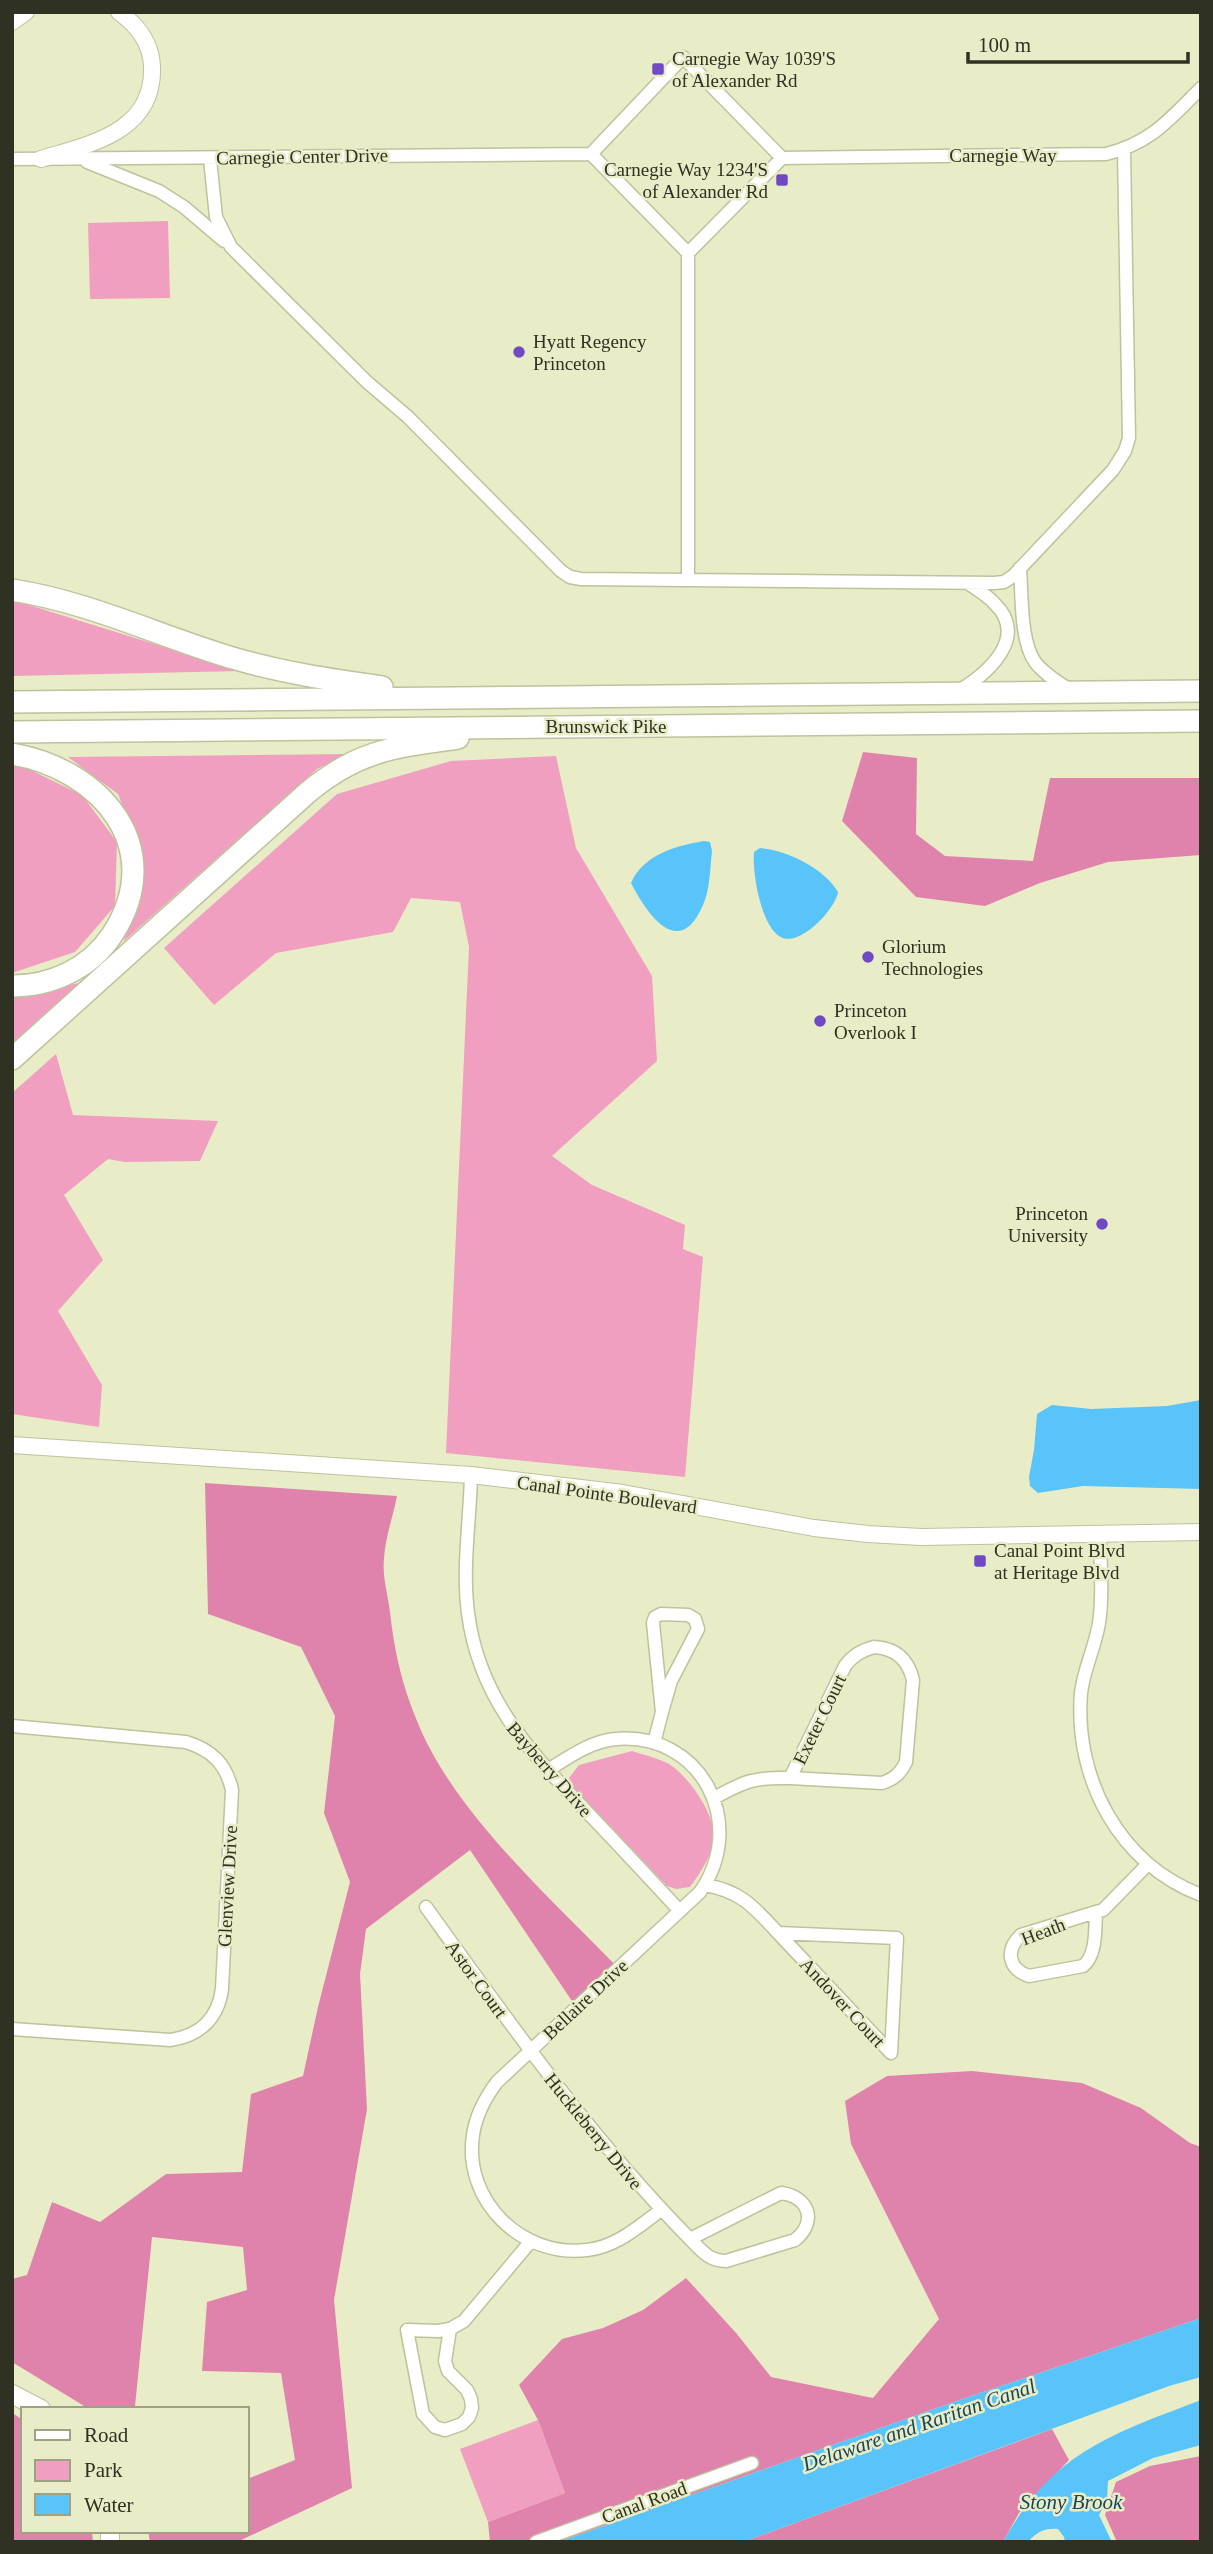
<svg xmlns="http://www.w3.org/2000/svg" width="1213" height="2554" viewBox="0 0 1213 2554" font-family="'Times New Roman',serif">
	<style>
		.green { fill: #f19fc1 }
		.forest { fill: #e083ac }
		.water { fill: #59c4f9 }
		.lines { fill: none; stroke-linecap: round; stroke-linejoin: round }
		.minor-casing { stroke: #bec29d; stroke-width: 15 }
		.tertiary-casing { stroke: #bec29d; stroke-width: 18 }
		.secondary-casing { stroke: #bec29d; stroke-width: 20 }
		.trunk-casing { stroke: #bec29d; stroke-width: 24 }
		.minor { stroke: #fff; stroke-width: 12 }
		.tertiary { stroke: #fff; stroke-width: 16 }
		.secondary { stroke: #fff; stroke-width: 18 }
		.trunk { stroke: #fff; stroke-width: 21 }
		.poi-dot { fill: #6f4ac3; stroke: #e8edc7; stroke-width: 2.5 }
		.labels { text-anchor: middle; stroke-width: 5; stroke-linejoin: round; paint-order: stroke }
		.poi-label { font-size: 19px; fill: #2f3122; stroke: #e8edc7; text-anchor: start }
		.street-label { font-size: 19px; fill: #2f3122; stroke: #e8edc7 }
		.water-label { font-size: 21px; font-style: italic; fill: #18455b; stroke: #e8edc7 }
	</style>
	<rect width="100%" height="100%" fill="#e8edc7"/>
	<!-- green -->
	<path class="green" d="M 168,221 L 170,298 L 90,299 L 88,223 Z
		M 12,602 L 26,604 L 241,671 L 12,676 Z
		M 347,754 L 317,769 L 124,941 L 142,855 L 118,794 L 68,757 Z
		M 556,756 L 576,848 L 652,976 L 657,1061 L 552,1156 L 592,1185 L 685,1225 L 683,1249 L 703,1257 L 685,1477 L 446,1453 L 469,947 L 460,902 L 411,898 L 393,932 L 276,953 L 214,1005 L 164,948 L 337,794 L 451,761 Z
		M 12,761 L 82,795 L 117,842 L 115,906 L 75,952 L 12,973 Z
		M 80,983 L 12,1044 L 12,994 Z
		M 56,1054 L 73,1115 L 218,1121 L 200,1161 L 125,1162 L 108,1159 L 64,1195 L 103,1260 L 58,1311 L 102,1385 L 99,1427 L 12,1414 L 12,1093 Z
		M 632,1751 C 644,1755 658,1758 669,1764 C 688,1776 711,1809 714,1832 C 716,1849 700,1874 690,1887 L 676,1889 L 667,1886 L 575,1789 L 569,1778 L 579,1765 Z
		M 538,2420 L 565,2493 L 488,2522 L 460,2449 Z"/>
	<!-- forest -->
	<path class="forest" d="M 863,752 L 917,758 L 916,834 L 945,856 L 1033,861 L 1050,778 L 1201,778 L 1201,855 L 1108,862 L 1040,883 L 985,906 L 916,897 L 842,821 Z
		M 205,1483 L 397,1496 C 393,1517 385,1538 384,1559 C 382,1576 388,1595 390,1612 C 394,1650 402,1685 417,1721 C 454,1813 550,1897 618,1968 L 576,2007 L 470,1850 L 366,1929 L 360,1974 L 367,2109 L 334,2300 L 352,2488 L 239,2541 L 150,2542 L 148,2531 L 247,2531 L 247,2479 L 295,2460 L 281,2373 L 202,2371 L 207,2302 L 247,2290 L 243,2247 L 152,2237 L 135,2406 L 89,2409 L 12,2362 L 12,2279 L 27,2275 L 52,2202 L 100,2222 L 166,2174 L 242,2172 L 251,2094 L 303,2076 L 318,2007 L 350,1882 L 324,1813 L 335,1716 L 301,1647 L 208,1614 Z
		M 972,2071 L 1082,2083 L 1141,2108 L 1190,2143 L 1201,2147 L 1201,2318 L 951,2403 L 559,2542 L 490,2542 L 488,2522 L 565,2493 L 538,2420 L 519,2385 L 562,2339 L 603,2328 L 643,2310 L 686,2278 L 737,2334 L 771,2377 L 873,2398 L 939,2319 L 851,2144 L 845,2101 L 887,2076 Z
		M 12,2409 L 14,2409 L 14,2414 L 23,2420 L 23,2531 L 92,2531 L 93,2542 L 12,2542 Z
		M 1052,2429 L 1069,2460 L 1019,2513 L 1003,2542 L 743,2542 Z
		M 1201,2456 L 1201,2542 L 1117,2542 L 1105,2515 L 1116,2482 L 1150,2466 Z"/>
	<!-- water -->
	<path class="water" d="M 704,841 L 710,842 L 712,851 C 710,868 710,890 703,905 C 679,961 647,914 631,883 C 644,854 676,846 704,841 Z
		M 760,848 C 787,850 824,868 838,892 C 836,908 802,945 783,938 C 761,930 752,872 754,852 Z
		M 1201,1400 L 1201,1489 L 1083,1486 L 1038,1493 L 1030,1486 L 1029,1477 L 1034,1450 L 1037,1414 L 1052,1405 L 1091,1409 L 1167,1406 Z
		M 1201,2318 L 1201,2377 L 1169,2386 L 743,2542 L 559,2542 L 951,2403 Z
		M 1201,2400 L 1201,2445 L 1153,2458 L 1108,2481 L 1107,2500 L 1099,2515 L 1112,2542 L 1065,2542 L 1064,2537 L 1058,2529 C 1044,2528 1037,2532 1028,2542 L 1003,2542 C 1053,2452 1110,2435 1201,2400 Z"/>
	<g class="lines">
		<defs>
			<path id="minor" d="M 591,154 L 683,57 L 782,158
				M 782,158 L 1106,154 C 1151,143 1170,119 1201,88
				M 12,159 L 591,154 L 688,253 L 782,158
				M 210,159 L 216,217 L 231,247 L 367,382 L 408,417 L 561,571 L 570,577 L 581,579 L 994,583 L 1004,582 L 1013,576 L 1113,470 L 1125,451 L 1129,438 L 1124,150
				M 87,162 L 159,191 L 184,207 L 224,241
				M 1020,568 C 1022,594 1020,641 1035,662 C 1044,674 1058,682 1070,690
				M 688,580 L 688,253
				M 960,690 C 988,673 1029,637 995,604 C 988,596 978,590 969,584
				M 471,1475 C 470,1521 462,1568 468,1613 C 479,1699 529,1750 585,1810 C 617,1843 648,1877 680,1911
				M 1100,1535 C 1100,1561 1103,1589 1100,1615 C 1098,1642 1084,1666 1081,1693 C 1074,1778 1119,1864 1201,1895
				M 661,1614 L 688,1615 L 695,1619 L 698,1629 L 671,1681 L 662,1712 L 653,1623 L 655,1617 Z
				M 874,1647 C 895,1648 908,1659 913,1680 L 906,1762 C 900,1774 894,1779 882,1783 L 790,1778 L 845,1666 C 853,1655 861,1651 874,1647 Z
				M 12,1726 L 186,1742 C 212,1750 226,1764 232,1790 L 222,1989 C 218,2019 199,2036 170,2040 L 12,2029
				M 654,1743 L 662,1712
				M 548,1770 C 569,1757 591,1741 616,1739 C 702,1732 748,1824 700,1892 L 497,2082 C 485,2098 476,2114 473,2135 C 463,2200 521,2258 587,2250 C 616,2247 638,2227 661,2210
				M 714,1798 C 745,1781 754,1777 790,1778
				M 705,1885 C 741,1891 754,1907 778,1933
				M 426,1907 C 510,2024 589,2136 690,2239
				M 1096,1912 C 1095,1929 1097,1955 1083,1966 L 1029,1976 C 1008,1969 1005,1950 1021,1935 Z
				M 1096,1912 L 1103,1910 L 1148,1864
				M 778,1933 L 897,1938 L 891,2053 Z
				M 781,2193 C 810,2197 817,2222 795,2240 L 726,2261 C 709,2261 702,2251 690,2239 Z
				M 450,2329 L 445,2361 L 448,2371 L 467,2390 L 471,2399 L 472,2408 L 469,2417 L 462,2424 L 445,2430 L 435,2427 L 423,2414 L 407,2330 L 438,2331 Z
				M 450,2329 L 464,2321 L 531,2241
				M 536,2542 L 752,2463"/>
			<path id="tertiary" d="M 12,22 L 26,12
				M 41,159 C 90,144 155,132 152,66 C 151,43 137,25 119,12
				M 12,1445 L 471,1475 L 623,1493 L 814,1528 L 868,1534 L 921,1537 L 1201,1532"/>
			<path id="secondary" d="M 12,2394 L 41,2409
				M 110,2531 L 110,2542"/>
			<path id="trunk" d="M 12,590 C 90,602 161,637 236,659 C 284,673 333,680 382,687
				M 12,702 L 1201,691
				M 12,732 L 1201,721
				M 12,754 C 101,769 169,848 112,935 C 90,968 52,986 12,986
				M 12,1059 L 307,793 C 358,750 395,747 458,738"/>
		</defs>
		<!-- minor casing -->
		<use href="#minor" class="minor-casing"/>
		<!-- tertiary casing -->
		<use href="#tertiary" class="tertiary-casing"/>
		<!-- secondary casing -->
		<use href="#secondary" class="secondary-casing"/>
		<!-- trunk casing -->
		<use href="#trunk" class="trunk-casing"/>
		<!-- minor -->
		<use href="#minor" class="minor"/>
		<!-- tertiary -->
		<use href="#tertiary" class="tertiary"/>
		<!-- secondary -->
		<use href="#secondary" class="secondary"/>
		<!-- trunk -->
		<use href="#trunk" class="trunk"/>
	</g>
	<!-- markers -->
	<g class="poi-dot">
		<rect x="651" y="62" width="14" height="14" rx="3.5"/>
		<rect x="775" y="173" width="14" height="14" rx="3.5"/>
		<circle cx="519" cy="352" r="7"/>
		<circle cx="868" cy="957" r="7"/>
		<circle cx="820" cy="1021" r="7"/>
		<circle cx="1102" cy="1224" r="7"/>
		<rect x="973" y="1554" width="14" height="14" rx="3.5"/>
	</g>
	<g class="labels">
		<!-- poi labels -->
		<g class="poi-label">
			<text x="672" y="65">Carnegie Way 1039'S<tspan x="672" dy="22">of Alexander Rd</tspan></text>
			<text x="768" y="176" text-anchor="end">Carnegie Way 1234'S<tspan x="768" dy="22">of Alexander Rd</tspan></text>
			<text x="533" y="348">Hyatt Regency<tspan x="533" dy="22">Princeton</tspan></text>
			<text x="882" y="953">Glorium<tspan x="882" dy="22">Technologies</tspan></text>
			<text x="834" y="1017">Princeton<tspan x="834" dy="22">Overlook I</tspan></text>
			<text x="1088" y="1220" text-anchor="end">Princeton<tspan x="1088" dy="22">University</tspan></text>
			<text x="994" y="1557">Canal Point Blvd<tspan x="994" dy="22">at Heritage Blvd</tspan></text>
		</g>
		<!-- street labels -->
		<g class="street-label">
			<text x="1003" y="162">Carnegie Way</text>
			<text transform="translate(302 156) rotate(-1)" y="7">Carnegie Center Drive</text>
			<text x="606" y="733">Brunswick Pike</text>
			<text transform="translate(607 1494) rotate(8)" y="7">Canal Pointe Boulevard</text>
			<text transform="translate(819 1719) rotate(-64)" y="7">Exeter Court</text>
			<text transform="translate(550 1769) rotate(49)" y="7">Bayberry Drive</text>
			<text transform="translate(227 1886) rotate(-87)" y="7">Glenview Drive</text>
			<text transform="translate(1043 1931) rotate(-21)" y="7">Heath</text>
			<text transform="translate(477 1979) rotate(54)" y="7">Astor Court</text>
			<text transform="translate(585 1999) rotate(-43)" y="7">Bellaire Drive</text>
			<text transform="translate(843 2002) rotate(47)" y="7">Andover Court</text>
			<text transform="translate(594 2131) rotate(51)" y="7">Huckleberry Drive</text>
			<text transform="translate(644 2502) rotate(-20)" y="7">Canal Road</text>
		</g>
		<!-- water labels -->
		<g class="water-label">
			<text transform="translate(919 2425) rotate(-19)" y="7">Delaware and Raritan Canal</text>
			<text x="1071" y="2509">Stony Brook</text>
		</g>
	</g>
	<!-- border -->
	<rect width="1213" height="2554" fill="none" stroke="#2f3122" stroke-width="28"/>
	<!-- legend -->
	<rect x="21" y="2407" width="228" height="126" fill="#e8edc7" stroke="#9ea285" stroke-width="2"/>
	<rect x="35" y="2430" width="35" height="10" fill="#ffffff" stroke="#9ea285" stroke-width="2"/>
	<text x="84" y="2442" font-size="21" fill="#2f3122">Road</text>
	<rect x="35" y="2460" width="35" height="21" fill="#f19fc1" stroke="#9ea285" stroke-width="2"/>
	<text x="84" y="2477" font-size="21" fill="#2f3122">Park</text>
	<rect x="35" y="2494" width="35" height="21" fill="#59c4f9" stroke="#9ea285" stroke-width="2"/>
	<text x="84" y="2512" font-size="21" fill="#2f3122">Water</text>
	<!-- scale -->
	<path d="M968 52v10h220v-10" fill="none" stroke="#2f3122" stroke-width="3.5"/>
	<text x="978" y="52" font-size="21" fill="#2f3122" stroke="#e8edc7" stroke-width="5" paint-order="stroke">100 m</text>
</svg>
